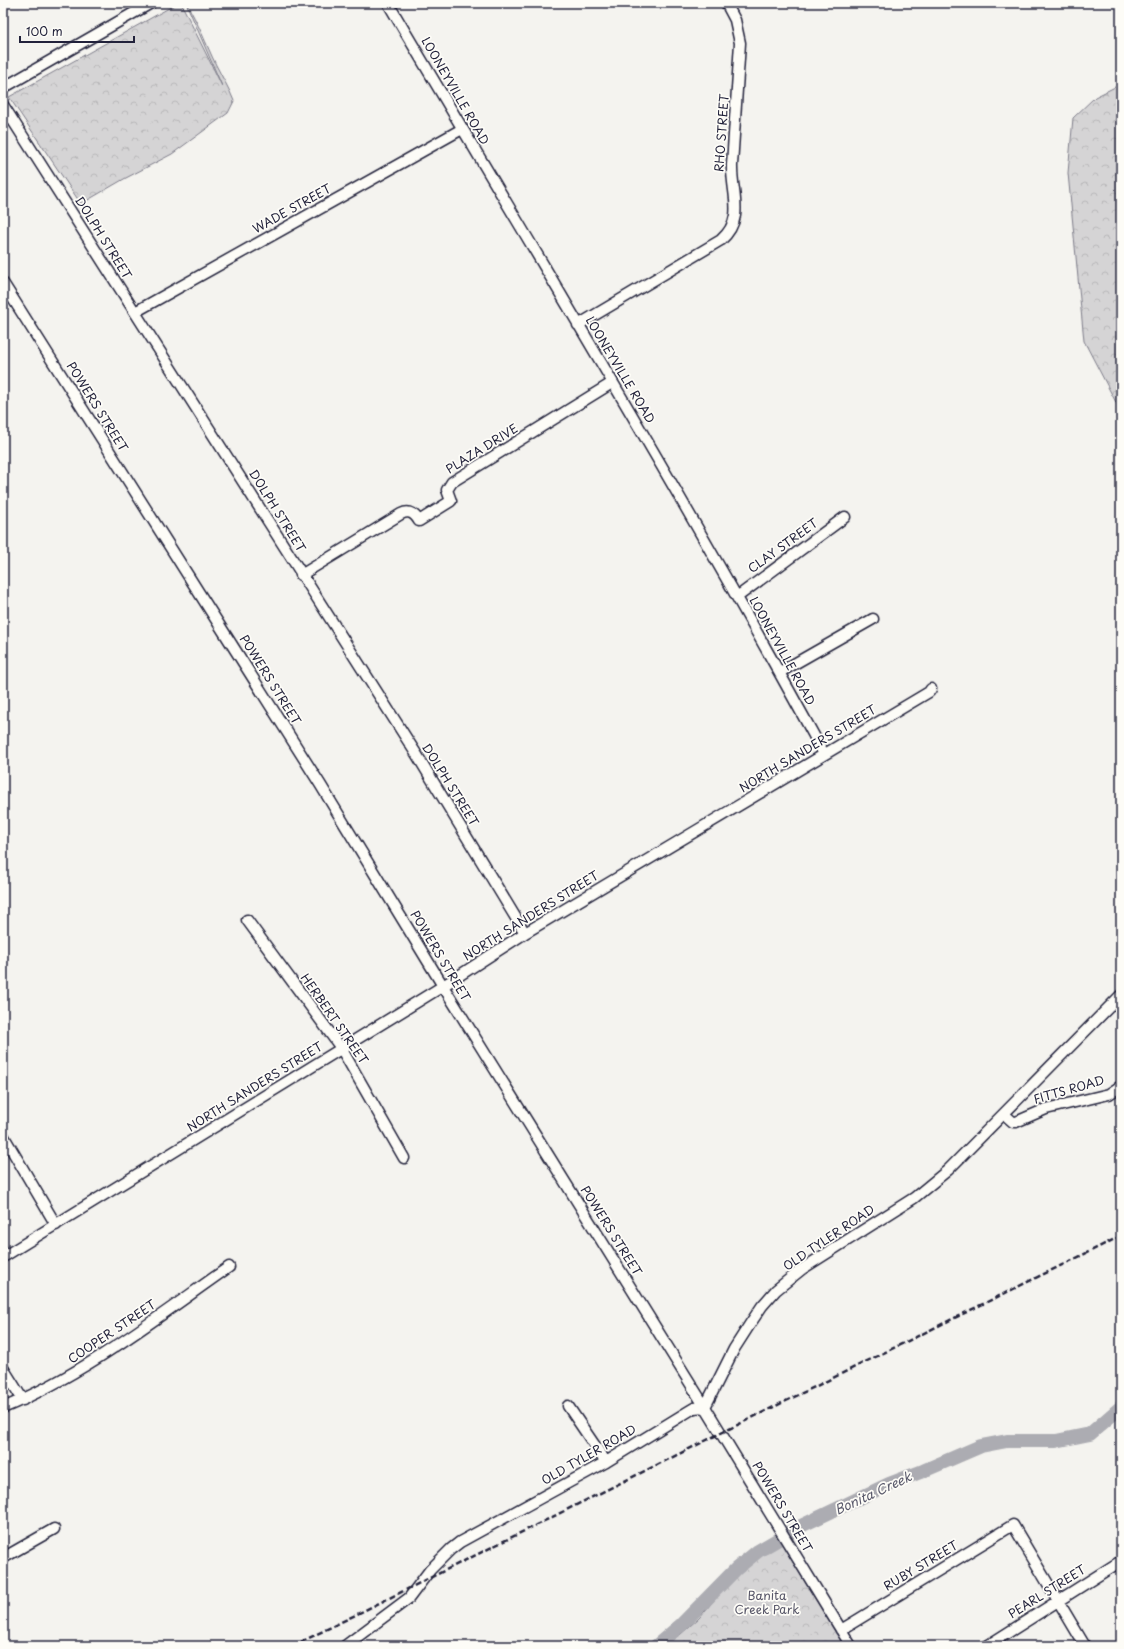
<svg xmlns="http://www.w3.org/2000/svg" width="1124" height="1649" viewBox="0 0 1124 1649" font-family="'Playpen Sans',sans-serif">
	<style>
		.park { fill: url(#park-crowns); stroke: #7c7b88 }
		.lines { fill: none; stroke-linecap: round; stroke-linejoin: round }
		.river { stroke: #acacb2; stroke-width: 14 }
		.minor-casing { stroke: #22223b; stroke-width: 13 }
		.minor { stroke: #fdfcf7; stroke-width: 10 }
		.rail { stroke: #22223b; stroke-width: 2.5; stroke-dasharray: 6 3; stroke-linecap: butt }
		.labels { text-anchor: middle; stroke-width: 3.5; stroke-linejoin: round; paint-order: stroke }
		.street-label { font-size: 12px; fill: #22223b; stroke: #fdfcf7 }
		.park-label { font-size: 12px; fill: #585769; stroke: #fdfcf7 }
		.water-label { font-size: 13px; font-style: italic; fill: #59596b; stroke: #fdfcf7 }
	</style>
	<defs>
		<pattern id="park-crowns" width="20" height="18" patternUnits="userSpaceOnUse"><rect width="20" height="18" fill="#d5d4d5"/><path d="M2 6a3 3 0 1 1 6 0M12 15a3 3 0 1 1 6 0" fill="none" stroke="#b7b6b8"/></pattern>
	</defs>
	<rect width="100%" height="100%" fill="#f4f3ef"/>
	<filter id="ink" filterUnits="userSpaceOnUse"><feTurbulence type="fractalNoise" baseFrequency=".025" numOctaves="2"/><feDisplacementMap in="SourceGraphic" scale="8" xChannelSelector="R" yChannelSelector="G"/><feConvolveMatrix kernelMatrix="1 2 1 2 8 2 1 2 1" color-interpolation-filters="sRGB"/></filter>
	<g filter="url(#ink)">
		<!-- park -->
		<path class="park" d="M 178,3 L 181,3 L 222,86 L 186,3 C 198,22 206,44 216,65 C 222,77 229,88 234,101 L 228,113 L 172,154 L 124,179 L 81,204 L 9,97 Z
			M 1121,84 L 1121,412 L 1084,341 L 1068,173 L 1073,118 L 1095,97 Z
			M 782,1544 L 844,1646 L 662,1646 L 681,1634 L 699,1618 L 737,1573 L 756,1558 Z"/>
		<g class="lines">
			<!-- river -->
			<path class="river" d="M 656,1646 L 682,1624 L 736,1569 L 758,1551 L 803,1525 L 889,1484 L 923,1471 L 981,1446 L 1007,1441 L 1056,1441 L 1090,1434 L 1121,1407"/>
			<defs>
				<path id="minor" d="M 388,3 C 535,252 686,500 824,754
					M 3,88 L 151,3
					M 3,105 L 417,755 L 525,933
					M 3,283 L 320,784 L 443,986 L 705,1407 L 851,1646
					M 135,312 L 462,129
					M 578,325 L 721,240 C 746,218 731,193 732,165 L 740,43 L 735,20 L 726,3
					M 301,575 L 401,514 C 409,510 414,513 419,521 L 451,501 L 447,490 L 452,482 L 612,383
					M 737,597 L 845,517
					M 780,672 L 873,619
					M 247,920 L 341,1048 L 404,1158
					M 1004,1114 L 1013,1122 L 1016,1122 L 1046,1109 L 1109,1094 L 1121,1086
					M 3,1135 L 56,1225
					M 3,1257 L 443,986 L 525,933 L 929,692 L 931,689
					M 3,1368 L 23,1400
					M 568,1406 L 606,1462
					M 705,1407 L 734,1349 L 750,1324 L 762,1306 L 776,1290 L 802,1269 L 914,1198 L 948,1170 L 1121,995
					M 3,1408 C 85,1374 156,1318 229,1267
					M 3,1558 L 54,1529
					M 841,1630 L 1013,1525 L 1085,1646
					M 345,1646 L 409,1598 L 430,1570 L 451,1549 L 460,1542 L 606,1462 L 689,1411 L 694,1408 L 705,1407
					M 987,1646 L 1121,1561"/>
			</defs>
			<!-- minor casing -->
			<use href="#minor" class="minor-casing"/>
			<!-- minor -->
			<use href="#minor" class="minor"/>
			<!-- rail -->
			<path class="rail" d="M 293,1646 L 721,1433 L 1121,1236"/>
		</g>
	</g>
	<g class="labels">
		<!-- street labels -->
		<g class="street-label">
			<text transform="translate(455 91) rotate(60)" y="4">LOONEYVILLE ROAD</text>
			<text transform="translate(722 133) rotate(-86)" y="4">RHO STREET</text>
			<text transform="translate(292 209) rotate(-29)" y="4">WADE STREET</text>
			<text transform="translate(103 238) rotate(58)" y="4">DOLPH STREET</text>
			<text transform="translate(620 370) rotate(59)" y="4">LOONEYVILLE ROAD</text>
			<text transform="translate(97 407) rotate(58)" y="4">POWERS STREET</text>
			<text transform="translate(482 449) rotate(-32)" y="4">PLAZA DRIVE</text>
			<text transform="translate(277 511) rotate(58)" y="4">DOLPH STREET</text>
			<text transform="translate(783 546) rotate(-36)" y="4">CLAY STREET</text>
			<text transform="translate(782 651) rotate(61)" y="4">LOONEYVILLE ROAD</text>
			<text transform="translate(270 680) rotate(58)" y="4">POWERS STREET</text>
			<text transform="translate(808 749) rotate(-31)" y="4">NORTH SANDERS STREET</text>
			<text transform="translate(450 785) rotate(58)" y="4">DOLPH STREET</text>
			<text transform="translate(531 916) rotate(-32)" y="4">NORTH SANDERS STREET</text>
			<text transform="translate(440 956) rotate(59)" y="4">POWERS STREET</text>
			<text transform="translate(334 1019) rotate(55)" y="4">HERBERT STREET</text>
			<text transform="translate(255 1087) rotate(-32)" y="4">NORTH SANDERS STREET</text>
			<text transform="translate(1069 1090) rotate(-16)" y="4">FITTS ROAD</text>
			<text transform="translate(611 1231) rotate(58)" y="4">POWERS STREET</text>
			<text transform="translate(829 1238) rotate(-34)" y="4">OLD TYLER ROAD</text>
			<text transform="translate(112 1332) rotate(-34)" y="4">COOPER STREET</text>
			<text transform="translate(589 1455) rotate(-30)" y="4">OLD TYLER ROAD</text>
			<text transform="translate(782 1507) rotate(59)" y="4">POWERS STREET</text>
			<text transform="translate(921 1566) rotate(-31)" y="4">RUBY STREET</text>
			<text transform="translate(1047 1592) rotate(-32)" y="4">PEARL STREET</text>
		</g>
		<!-- park labels -->
		<g class="park-label">
			<text x="767" y="1600">Banita<tspan x="767" dy="14">Creek Park</tspan></text>
		</g>
		<!-- water labels -->
		<g class="water-label">
			<text transform="translate(873 1493) rotate(-25)" y="5">Bonita Creek</text>
		</g>
	</g>
	<!-- margin -->
	<rect width="1124" height="1649" fill="none" stroke="#fdfcf7" stroke-width="16"/>
	<rect x="8" y="8" width="1108" height="1633" fill="none" stroke="#22223b" stroke-width="1.5" filter="url(#ink)"/>
	<!-- scale -->
	<path d="M20 36v6h114v-6" fill="none" stroke="#22223b" stroke-width="2"/>
	<text x="26" y="36" font-size="12" fill="#22223b" stroke="#fdfcf7" stroke-width="3" paint-order="stroke">100 m</text>
</svg>
